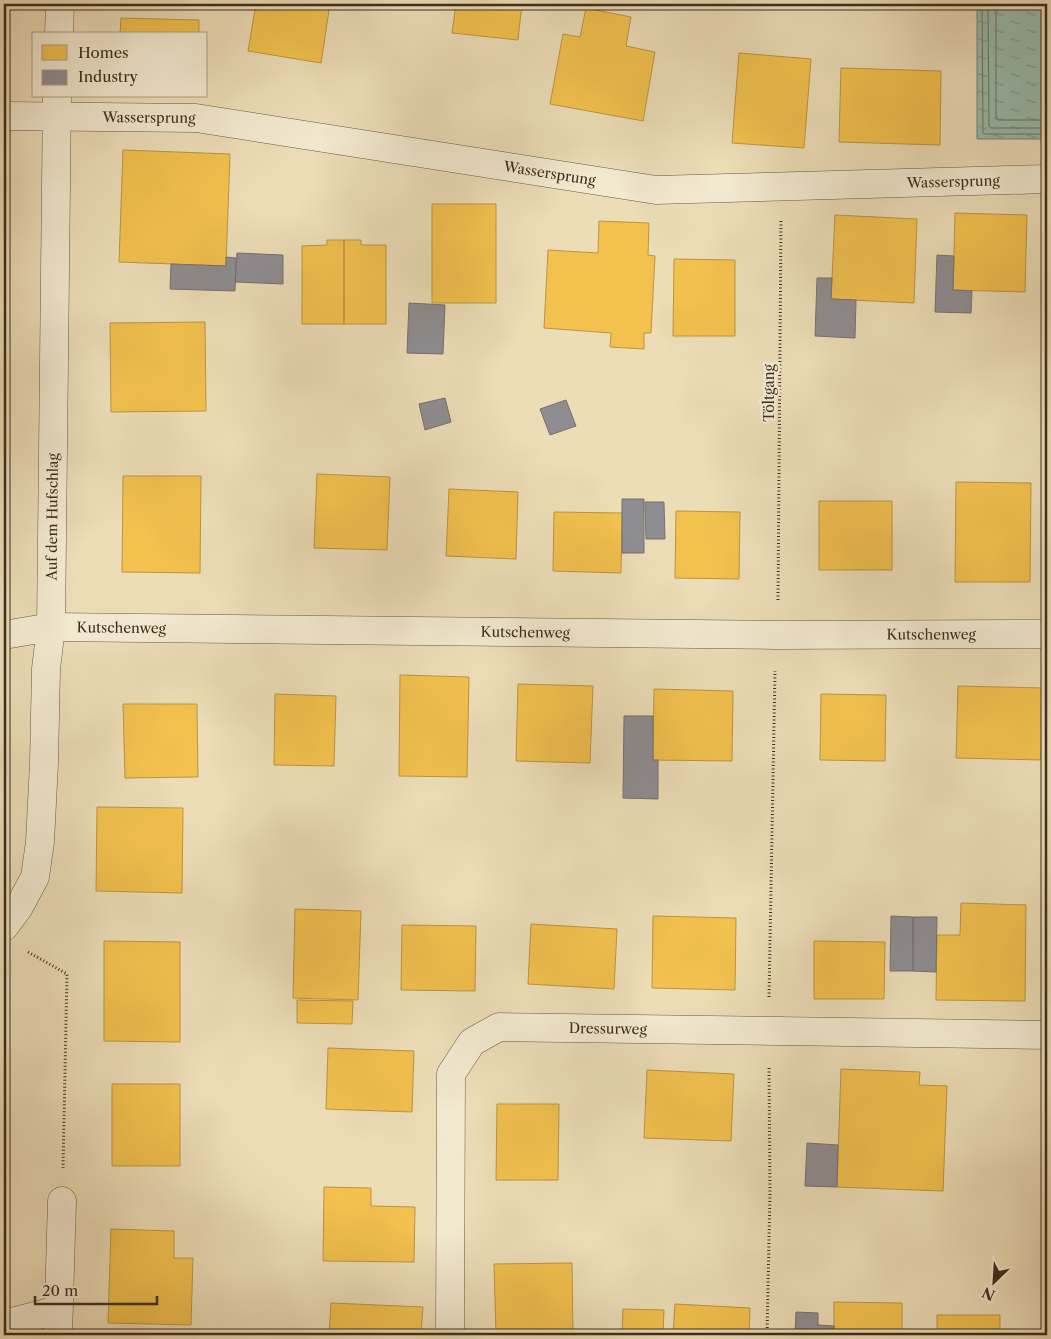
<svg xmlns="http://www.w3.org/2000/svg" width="1051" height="1339" viewBox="0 0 1051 1339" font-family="'Libre Caslon Text',serif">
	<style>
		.water { fill: url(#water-ripples); stroke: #748375 }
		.homes { fill: #f2c14e; stroke: #bb9540 }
		.industry { fill: #8d8d92; stroke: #75706f }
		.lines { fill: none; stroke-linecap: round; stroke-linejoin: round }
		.shore { stroke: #6a7566; stroke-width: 1 }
		.minor-casing { stroke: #685a44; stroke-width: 29 }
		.path { stroke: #3c2e1e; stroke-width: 3; stroke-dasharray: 1 2.5; stroke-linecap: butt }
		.minor { stroke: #f3e9d0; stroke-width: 28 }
		.labels { text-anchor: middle; stroke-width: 5; stroke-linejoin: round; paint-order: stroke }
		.street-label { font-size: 14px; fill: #3c2e1e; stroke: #f3e9d0 }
	</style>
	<defs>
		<pattern id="water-ripples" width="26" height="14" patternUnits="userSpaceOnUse" patternTransform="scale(1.25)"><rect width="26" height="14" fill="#99bcaf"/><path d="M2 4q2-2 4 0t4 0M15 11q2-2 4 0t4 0" fill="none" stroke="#7e998e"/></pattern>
	</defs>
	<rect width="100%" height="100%" fill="#ecddb7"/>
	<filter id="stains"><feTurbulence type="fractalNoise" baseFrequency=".004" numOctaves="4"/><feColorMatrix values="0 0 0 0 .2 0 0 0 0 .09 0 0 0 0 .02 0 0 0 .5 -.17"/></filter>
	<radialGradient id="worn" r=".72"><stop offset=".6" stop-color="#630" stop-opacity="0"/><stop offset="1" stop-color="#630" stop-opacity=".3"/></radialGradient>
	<!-- water -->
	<path class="water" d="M 977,4 L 1047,4 L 1047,139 L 977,139 Z"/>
	<!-- homes -->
	<path class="homes" d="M 256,4 L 330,4 L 321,63 L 248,51 Z
		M 456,4 L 522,4 L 518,40 L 452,33 Z
		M 586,8 L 631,17 L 626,46 L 655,52 L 643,121 L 550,104 L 563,34 L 580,37 Z
		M 121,18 L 199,20 L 199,34 L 120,34 Z
		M 739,53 L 811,59 L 804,148 L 732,143 Z
		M 841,68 L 941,71 L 940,145 L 839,142 Z
		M 123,150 L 230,154 L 226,266 L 119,262 Z
		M 432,204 L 496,204 L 496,303 L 432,303 Z
		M 955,213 L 1027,215 L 1025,292 L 953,290 Z
		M 835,215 L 917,219 L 914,303 L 831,299 Z
		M 599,221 L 649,223 L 648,255 L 655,256 L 651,333 L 644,333 L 644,349 L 610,347 L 611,333 L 544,328 L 548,250 L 598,253 Z
		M 327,240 L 344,240 L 344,324 L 302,324 L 302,246 L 327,245 Z
		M 344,240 L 361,240 L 361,245 L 386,245 L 386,324 L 344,324 Z
		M 674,259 L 735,260 L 735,336 L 673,336 Z
		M 205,322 L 206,411 L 111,412 L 110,323 Z
		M 317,474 L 390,477 L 387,550 L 314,548 Z
		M 123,476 L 201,476 L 200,573 L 122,572 Z
		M 956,482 L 1031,483 L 1030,582 L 955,582 Z
		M 449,489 L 518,492 L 516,559 L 446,556 Z
		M 819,501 L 892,501 L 892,570 L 819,570 Z
		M 676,511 L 740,512 L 739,579 L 675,578 Z
		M 554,512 L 622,513 L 621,573 L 553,571 Z
		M 400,675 L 469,677 L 467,777 L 399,776 Z
		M 518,684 L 593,686 L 590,763 L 516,761 Z
		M 958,686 L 1043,688 L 1041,760 L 956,758 Z
		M 654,689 L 733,691 L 732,761 L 653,760 Z
		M 275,694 L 336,696 L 334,766 L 274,765 Z
		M 821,694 L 886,695 L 885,761 L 820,760 Z
		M 123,704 L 197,704 L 198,777 L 125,778 Z
		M 97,807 L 183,808 L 182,893 L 96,891 Z
		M 961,903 L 1026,905 L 1025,1001 L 936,1000 L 937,935 L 960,935 Z
		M 295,909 L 361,911 L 358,1000 L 293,998 Z
		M 653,916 L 736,918 L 735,990 L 652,988 Z
		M 531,924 L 617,929 L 614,989 L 528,984 Z
		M 402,925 L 476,926 L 475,991 L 401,990 Z
		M 104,941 L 180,942 L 180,1042 L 104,1041 Z
		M 814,941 L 885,942 L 884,999 L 814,999 Z
		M 297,1000 L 353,1001 L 352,1024 L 297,1023 Z
		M 328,1048 L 414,1051 L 412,1112 L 326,1109 Z
		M 841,1069 L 920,1072 L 919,1085 L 947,1086 L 943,1191 L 837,1187 Z
		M 647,1070 L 734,1074 L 731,1141 L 644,1138 Z
		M 112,1084 L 180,1084 L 180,1166 L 112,1166 Z
		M 497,1104 L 559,1104 L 558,1180 L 496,1180 Z
		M 324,1187 L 371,1188 L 371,1206 L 415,1207 L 414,1262 L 323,1261 Z
		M 111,1229 L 174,1231 L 174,1258 L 193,1258 L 191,1325 L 108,1323 Z
		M 572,1263 L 573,1335 L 496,1335 L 494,1264 Z
		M 834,1302 L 902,1303 L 902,1335 L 834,1335 Z
		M 331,1303 L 423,1307 L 421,1335 L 329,1335 Z
		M 675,1304 L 750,1308 L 749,1335 L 673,1335 Z
		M 623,1309 L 664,1310 L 663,1335 L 622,1335 Z
		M 937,1315 L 1000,1315 L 1000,1335 L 937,1335 Z"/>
	<!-- industry -->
	<path class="industry" d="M 237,253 L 283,255 L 283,284 L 235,282 Z
		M 937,255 L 954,256 L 953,290 L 972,291 L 971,313 L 935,312 Z
		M 226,257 L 236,258 L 235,291 L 170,289 L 171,264 L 226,266 Z
		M 817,278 L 832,278 L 831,299 L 856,300 L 855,338 L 815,336 Z
		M 409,303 L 445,305 L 443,354 L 407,353 Z
		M 445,398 L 451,422 L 425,430 L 419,404 Z
		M 566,400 L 576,426 L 550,435 L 540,409 Z
		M 622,499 L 644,499 L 644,553 L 622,553 Z
		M 645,502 L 664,502 L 665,539 L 646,539 Z
		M 624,716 L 653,716 L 653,760 L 658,760 L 658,799 L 623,798 Z
		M 891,916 L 913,917 L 913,971 L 890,971 Z
		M 913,917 L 937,917 L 936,972 L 913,971 Z
		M 807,1143 L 838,1145 L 837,1187 L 805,1186 Z
		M 796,1312 L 818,1313 L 818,1325 L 834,1326 L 834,1335 L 795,1335 Z"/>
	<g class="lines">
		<!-- shore -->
		<path class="shore" d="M 982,4 L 983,133 L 985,134 L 1047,134
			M 988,4 L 989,126 L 991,128 L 1047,128
			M 996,4 L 996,119 L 999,120 L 1047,120"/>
		<defs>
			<g id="minor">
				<path d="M 59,34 L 60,4"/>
				<path id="s1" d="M 4,116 L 196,118 L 656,190 L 1047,179"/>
				<path id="s2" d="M 4,635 L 51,627 L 777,635 L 1047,634"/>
				<path id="s3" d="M 4,927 L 19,907 L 35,877 L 40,842 L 44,763 L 46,669 L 51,627 L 57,96"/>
				<path d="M 4,1324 L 58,1310"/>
				<path d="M 58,1335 L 62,1201"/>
				<path id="s4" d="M 450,1335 L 451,1074 L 472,1042 L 499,1027 L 1047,1035"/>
			</g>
		</defs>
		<!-- minor casing -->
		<use href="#minor" class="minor-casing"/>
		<!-- path -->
		<path class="path" d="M 778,600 L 781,221
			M 28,952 L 67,974 L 63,1168
			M 769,997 L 775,671
			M 767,1335 L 770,1193 L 769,1066"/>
		<!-- minor -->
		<use href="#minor" class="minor"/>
	</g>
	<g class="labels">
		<!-- street labels -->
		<g class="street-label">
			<text dy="5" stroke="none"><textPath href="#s1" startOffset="145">Wassersprung</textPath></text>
			<text dy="5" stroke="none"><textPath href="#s1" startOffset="550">Wassersprung</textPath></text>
			<text dy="5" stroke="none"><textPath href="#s1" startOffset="955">Wassersprung</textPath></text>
			<text transform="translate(769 393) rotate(-90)" y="5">Töltgang</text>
			<text dy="5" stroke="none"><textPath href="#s3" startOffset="420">Auf dem Hufschlag</textPath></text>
			<text dy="5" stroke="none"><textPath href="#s2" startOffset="118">Kutschenweg</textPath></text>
			<text dy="5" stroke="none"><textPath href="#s2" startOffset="522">Kutschenweg</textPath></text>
			<text dy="5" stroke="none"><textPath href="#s2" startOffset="928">Kutschenweg</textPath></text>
			<text dy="5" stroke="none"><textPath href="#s4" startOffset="439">Dressurweg</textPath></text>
		</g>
	</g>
	<!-- margin -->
	<rect width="1051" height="1339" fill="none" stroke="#ecddb7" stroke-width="20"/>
	<rect x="5" y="5" width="1041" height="1329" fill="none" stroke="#3c2e1e" stroke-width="2.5"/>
	<rect x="10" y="10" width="1031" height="1319" fill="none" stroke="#3c2e1e"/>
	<!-- legend -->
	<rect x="32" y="32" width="175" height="65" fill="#f3e9d0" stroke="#aa9e89"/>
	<rect x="42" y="45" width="25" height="15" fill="#f2c14e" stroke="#aa9e89"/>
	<text x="78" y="58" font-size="15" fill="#3c2e1e">Homes</text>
	<rect x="42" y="70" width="25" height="15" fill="#8d8d92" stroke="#aa9e89"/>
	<text x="78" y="82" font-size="15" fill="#3c2e1e">Industry</text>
	<!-- north arrow -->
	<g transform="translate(994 1282) rotate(205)" stroke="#f3e9d0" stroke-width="4" paint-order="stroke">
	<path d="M0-4L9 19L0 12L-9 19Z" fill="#3c2e1e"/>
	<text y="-8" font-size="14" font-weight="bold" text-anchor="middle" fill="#3c2e1e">N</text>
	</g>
	<!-- scale -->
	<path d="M35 1296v8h122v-8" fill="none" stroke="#3c2e1e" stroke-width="2.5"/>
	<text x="42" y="1296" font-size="15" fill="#3c2e1e" stroke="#f3e9d0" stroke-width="4" paint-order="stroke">20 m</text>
	<rect width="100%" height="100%" filter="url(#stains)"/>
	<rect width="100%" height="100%" fill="url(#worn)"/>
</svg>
